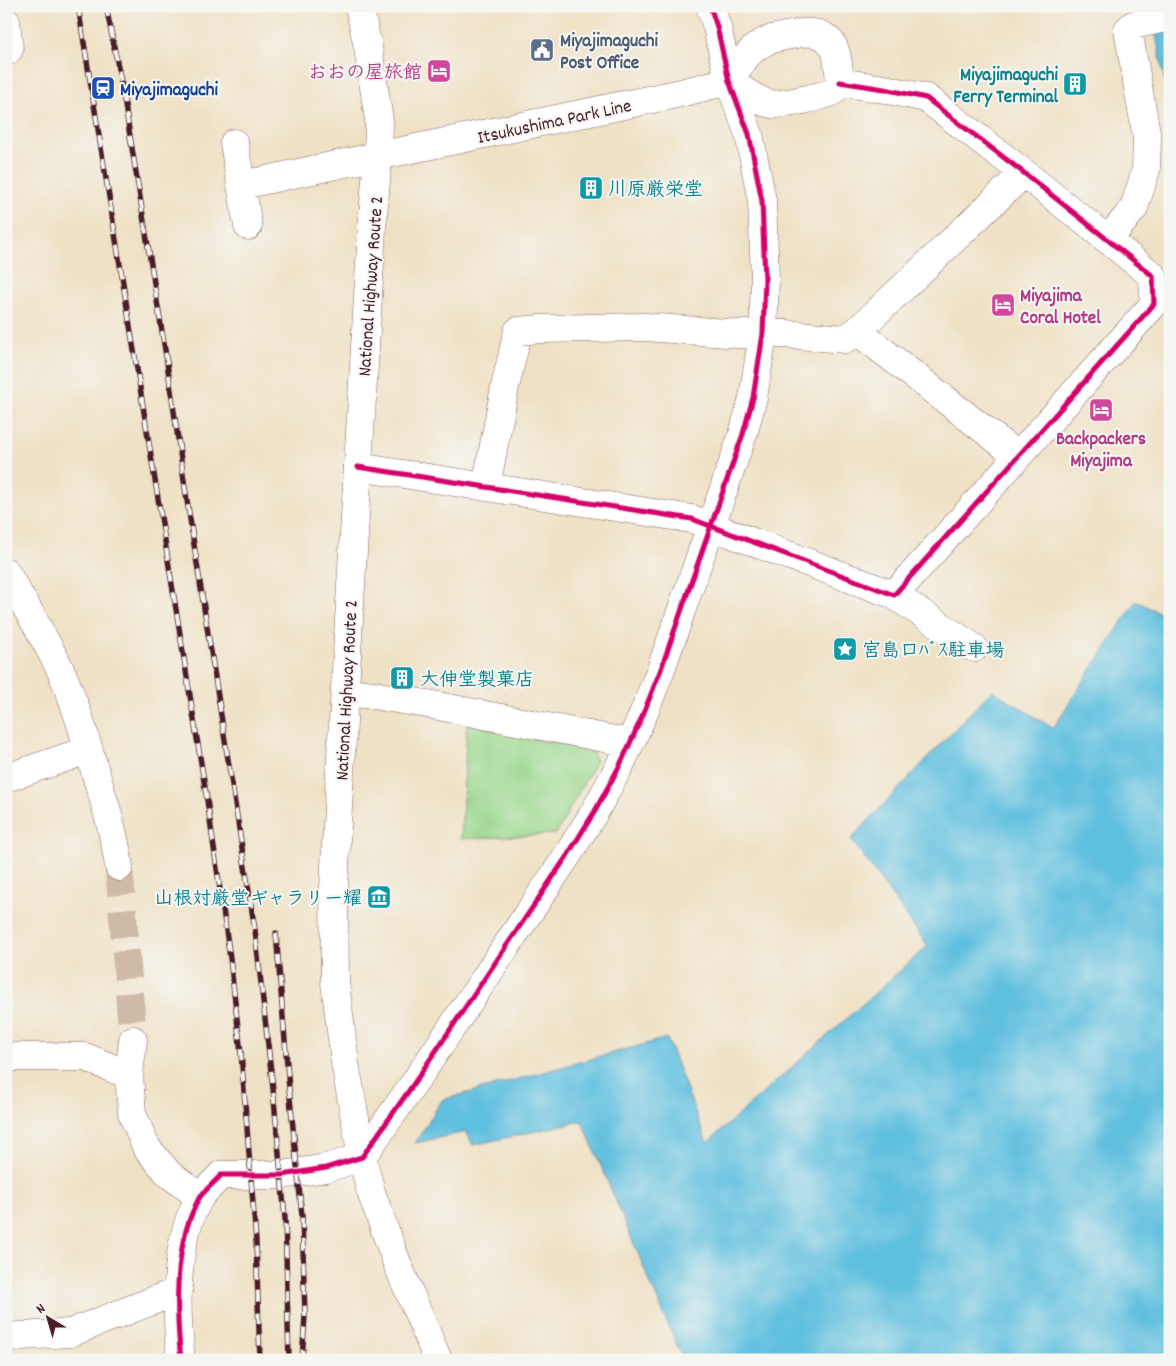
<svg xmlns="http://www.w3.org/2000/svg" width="1176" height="1366" viewBox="0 0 1176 1366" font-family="Dekko,'Klee One',sans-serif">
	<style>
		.green { fill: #9ad78c; stroke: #727b5c }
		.water { fill: #61c0df; stroke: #567085 }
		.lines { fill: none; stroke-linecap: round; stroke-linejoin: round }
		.minor-tunnel { stroke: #cebaa6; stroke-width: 28; stroke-dasharray: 28 14; stroke-linecap: butt }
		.minor-casing { stroke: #846361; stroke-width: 29 }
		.major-casing { stroke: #846361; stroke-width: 29 }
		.highway-casing { stroke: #846361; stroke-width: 29 }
		.minor { stroke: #fff; stroke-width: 28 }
		.major { stroke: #fff; stroke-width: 28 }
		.highway { stroke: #fff; stroke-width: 28 }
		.rail-casing { stroke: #4a1f2b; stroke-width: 5.5 }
		.rail { stroke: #f6f6f2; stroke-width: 4; stroke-dasharray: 11; stroke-linecap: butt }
		.cycleway-casing { stroke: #f6f6f2; stroke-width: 8 }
		.cycleway { stroke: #d6006c; stroke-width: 5 }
		.labels { text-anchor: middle; stroke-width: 4; stroke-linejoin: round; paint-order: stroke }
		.service-label { font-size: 19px; font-weight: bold; fill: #4e5e75; stroke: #f6f6f2; text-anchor: start }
		.hotel-label { font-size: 19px; font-weight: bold; fill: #b23c85; stroke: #f6f6f2; text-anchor: end }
		.culture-label { font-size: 19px; font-weight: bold; fill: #0d838f; stroke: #f6f6f2; text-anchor: start }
		.transit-label { font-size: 19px; font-weight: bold; fill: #164399; stroke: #f6f6f2; text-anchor: start }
		.street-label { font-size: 19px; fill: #4a1f2b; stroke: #f6f6f2 }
	</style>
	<rect width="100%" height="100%" fill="#f6f6f2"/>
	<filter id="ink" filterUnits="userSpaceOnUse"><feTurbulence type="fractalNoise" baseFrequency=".02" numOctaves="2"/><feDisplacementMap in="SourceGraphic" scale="10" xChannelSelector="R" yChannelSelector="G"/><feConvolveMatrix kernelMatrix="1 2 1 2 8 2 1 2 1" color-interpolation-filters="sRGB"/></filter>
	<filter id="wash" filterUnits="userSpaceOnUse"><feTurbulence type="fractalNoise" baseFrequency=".0096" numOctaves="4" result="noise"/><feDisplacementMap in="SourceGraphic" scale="20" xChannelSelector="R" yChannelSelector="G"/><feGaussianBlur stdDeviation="1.12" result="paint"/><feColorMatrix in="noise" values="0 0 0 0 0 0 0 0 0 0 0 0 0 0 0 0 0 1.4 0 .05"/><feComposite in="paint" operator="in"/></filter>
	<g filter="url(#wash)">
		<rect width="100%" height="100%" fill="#efe1c5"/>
		<!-- green -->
		<path class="green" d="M 467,724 L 592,751 L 596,761 L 556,834 L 461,839 Z"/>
		<!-- water -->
		<path class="water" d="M 1150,6 L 1170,6 L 1170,108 L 1153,20 Z
			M 1136,601 L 1170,618 L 1170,1360 L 683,1360 L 582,1121 L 473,1145 L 466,1132 L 415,1143 L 442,1100 L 667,1038 L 707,1143 L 928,946 L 851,839 L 992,690 L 1053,728 Z"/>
	</g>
	<g filter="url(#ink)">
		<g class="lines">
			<!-- minor-tunnel -->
			<path class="minor-tunnel" d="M 119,867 L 133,1040"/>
			<defs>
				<path id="minor" d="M 6,22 L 9,49 L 6,52
					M 802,33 C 807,33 814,32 818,34 C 839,40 838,64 840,82 C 838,85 835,89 833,91 C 826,96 779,106 771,104 C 757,102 741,88 729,81 C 737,70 745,55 756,47 C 769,37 788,36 802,33 Z
					M 234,143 L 248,226
					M 242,185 L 378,156
					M 1108,240 L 1134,208 L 1146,170 L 1147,138 L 1128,30 L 1133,25 L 1170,17
					M 857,331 L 1018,456
					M 358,467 L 692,519 L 894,595 L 1154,304 L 1153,276 L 1024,173 L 926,98 L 884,89 L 840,82
					M 486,487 L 505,387 L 518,331 L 540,329 L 645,327 L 739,334 L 786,334 L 845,339 L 857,331 L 1024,173
					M 6,572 C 24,604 44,636 60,669 C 76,704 86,741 97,778 C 106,807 115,836 119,867
					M 894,595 L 974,648
					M 345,693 L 367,694 L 433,705 L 630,743
					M 6,778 L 88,750
					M 133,1040 L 129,1075 L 132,1113 L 146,1147 L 169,1174 L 200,1197
					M 6,1057 L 85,1057 L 129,1075
					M 6,1337 L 70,1333 L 178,1291
					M 181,1360 C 176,1314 174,1254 193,1211 C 195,1207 197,1201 200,1197 C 206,1189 215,1182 221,1175 L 282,1175 L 326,1168 L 362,1157 L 415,1082 L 567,856 L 595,811 L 620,765 L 642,717 L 661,669 L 743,434 L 753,398 L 763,334 L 765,279 L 762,201 L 749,134 L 729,81 L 717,27 L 710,6"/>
				<path id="major" d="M 378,156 L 672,95 L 729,81"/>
				<path id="highway" d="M 359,6 L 368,47 L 379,121 L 378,156 L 372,228 L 337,824 L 334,889 L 335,982 L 345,1063 L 362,1157 L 371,1192 L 397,1263 L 438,1360"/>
			</defs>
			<!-- minor casing -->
			<use href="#minor" class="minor-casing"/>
			<!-- major casing -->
			<use href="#major" class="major-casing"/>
			<!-- highway casing -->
			<use href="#highway" class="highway-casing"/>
			<!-- minor -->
			<use href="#minor" class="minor"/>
			<!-- major -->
			<use href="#major" class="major"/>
			<!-- highway -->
			<use href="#highway" class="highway"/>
			<defs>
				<path id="rail" d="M 78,6 L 207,800 L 230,958 L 241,1053 L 256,1241 L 260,1360
					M 106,6 L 122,87 L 166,356 L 186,494 L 255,930 L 273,1089 L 285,1218 L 289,1360
					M 276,933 L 289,1088 L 302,1216 L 305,1316 L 302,1360"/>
			</defs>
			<!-- rail casing -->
			<use href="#rail" class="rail-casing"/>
			<!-- rail -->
			<use href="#rail" class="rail"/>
			<defs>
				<path id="cycleway" d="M 358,467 L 692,519 L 894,595 L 1154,304 L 1153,276 L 1024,173 L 926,98 L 884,89 L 840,82
					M 181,1360 C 176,1314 174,1254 193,1211 C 195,1207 197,1201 200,1197 C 206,1189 215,1182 221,1175 L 282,1175 L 326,1168 L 362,1157 L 415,1082 L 567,856 L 595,811 L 620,765 L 642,717 L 661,669 L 743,434 L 753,398 L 763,334 L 765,279 L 762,201 L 749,134 L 729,81 L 717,27 L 710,6"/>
			</defs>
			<!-- cycleway casing -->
			<use href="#cycleway" class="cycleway-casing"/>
			<!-- cycleway -->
			<use href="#cycleway" class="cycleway"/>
		</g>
	</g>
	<!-- icons -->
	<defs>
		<symbol id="civic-square" viewBox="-11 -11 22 22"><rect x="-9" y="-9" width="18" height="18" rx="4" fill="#5c6f8a" stroke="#f6f6f2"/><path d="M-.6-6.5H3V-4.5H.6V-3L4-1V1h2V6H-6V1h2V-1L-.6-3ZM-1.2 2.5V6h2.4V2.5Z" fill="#fff"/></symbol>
		<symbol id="hotel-square" viewBox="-11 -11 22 22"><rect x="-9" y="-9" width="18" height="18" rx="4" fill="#d1479c" stroke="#f6f6f2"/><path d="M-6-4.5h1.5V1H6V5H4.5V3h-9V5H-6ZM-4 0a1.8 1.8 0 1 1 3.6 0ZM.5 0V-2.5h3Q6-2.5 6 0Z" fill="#fff"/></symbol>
		<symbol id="building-square" viewBox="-11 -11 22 22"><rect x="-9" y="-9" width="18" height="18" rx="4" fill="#0f9aa8" stroke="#f6f6f2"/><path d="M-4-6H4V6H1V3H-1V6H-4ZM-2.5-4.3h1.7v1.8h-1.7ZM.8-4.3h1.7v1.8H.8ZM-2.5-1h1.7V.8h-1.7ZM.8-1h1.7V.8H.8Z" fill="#fff"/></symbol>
		<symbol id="station-square" viewBox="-11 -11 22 22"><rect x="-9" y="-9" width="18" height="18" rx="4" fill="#1a4fb4" stroke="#f6f6f2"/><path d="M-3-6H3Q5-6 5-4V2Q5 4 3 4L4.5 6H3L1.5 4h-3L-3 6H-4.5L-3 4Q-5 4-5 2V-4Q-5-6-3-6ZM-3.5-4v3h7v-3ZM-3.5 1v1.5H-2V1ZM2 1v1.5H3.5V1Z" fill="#fff"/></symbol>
		<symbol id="sight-square" viewBox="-11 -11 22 22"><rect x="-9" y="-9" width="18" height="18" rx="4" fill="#0f9aa8" stroke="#f6f6f2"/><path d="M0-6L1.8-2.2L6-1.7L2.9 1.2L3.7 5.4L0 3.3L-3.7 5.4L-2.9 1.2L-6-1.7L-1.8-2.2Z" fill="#fff"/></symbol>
		<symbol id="museum-square" viewBox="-11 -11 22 22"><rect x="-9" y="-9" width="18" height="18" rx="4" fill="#0f9aa8" stroke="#f6f6f2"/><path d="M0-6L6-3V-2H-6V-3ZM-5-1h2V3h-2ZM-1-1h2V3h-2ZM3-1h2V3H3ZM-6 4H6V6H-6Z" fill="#fff"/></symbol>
	</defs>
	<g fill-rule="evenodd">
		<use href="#civic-square" x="528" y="36" width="28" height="28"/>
		<use href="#hotel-square" x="425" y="57" width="28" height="28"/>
		<use href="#building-square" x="1061" y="70" width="28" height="28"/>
		<use href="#station-square" x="89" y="74" width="28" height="28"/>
		<use href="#building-square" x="577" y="174" width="28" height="28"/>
		<use href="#hotel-square" x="989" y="291" width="28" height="28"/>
		<use href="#hotel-square" x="1087" y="396" width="28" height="28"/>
		<use href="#sight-square" x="831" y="635" width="28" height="28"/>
		<use href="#building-square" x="388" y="664" width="28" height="28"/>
		<use href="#museum-square" x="365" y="883" width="28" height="28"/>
	</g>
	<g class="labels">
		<!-- service labels -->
		<g class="service-label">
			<text x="560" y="46">Miyajimaguchi<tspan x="560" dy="22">Post Office</tspan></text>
		</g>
		<!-- hotel labels -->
		<g class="hotel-label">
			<text x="422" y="78">おおの屋旅館</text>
			<text x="1020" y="301" text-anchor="start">Miyajima<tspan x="1020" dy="22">Coral Hotel</tspan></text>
			<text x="1101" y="444" text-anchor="middle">Backpackers<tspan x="1101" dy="22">Miyajima</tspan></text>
		</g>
		<!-- culture labels -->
		<g class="culture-label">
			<text x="1058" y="80" text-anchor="end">Miyajimaguchi<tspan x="1058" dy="22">Ferry Terminal</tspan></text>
			<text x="608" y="195">川原厳栄堂</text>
			<text x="862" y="656">宮島口ﾊﾞｽ駐車場</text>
			<text x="420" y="685">大伸堂製菓店</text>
			<text x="362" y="904" text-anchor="end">山根対厳堂ギャラリー耀</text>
		</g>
		<!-- transit labels -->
		<g class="transit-label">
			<text x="120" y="95">Miyajimaguchi</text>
		</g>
		<!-- street labels -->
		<g class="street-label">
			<text transform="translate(554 120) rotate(-12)" y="7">Itsukushima Park Line</text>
			<text transform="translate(369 286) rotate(-86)" y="7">National Highway Route 2</text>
			<text transform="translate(345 690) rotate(-87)" y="7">National Highway Route 2</text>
		</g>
	</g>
	<!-- margin -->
	<rect width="1176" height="1366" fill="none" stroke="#f6f6f2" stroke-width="25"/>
	<!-- north arrow -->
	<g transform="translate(48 1318) rotate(322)" stroke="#f6f6f2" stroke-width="4" paint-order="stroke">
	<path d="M0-4L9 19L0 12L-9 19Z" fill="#4a1f2b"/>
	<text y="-8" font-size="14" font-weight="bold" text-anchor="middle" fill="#4a1f2b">N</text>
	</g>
</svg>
